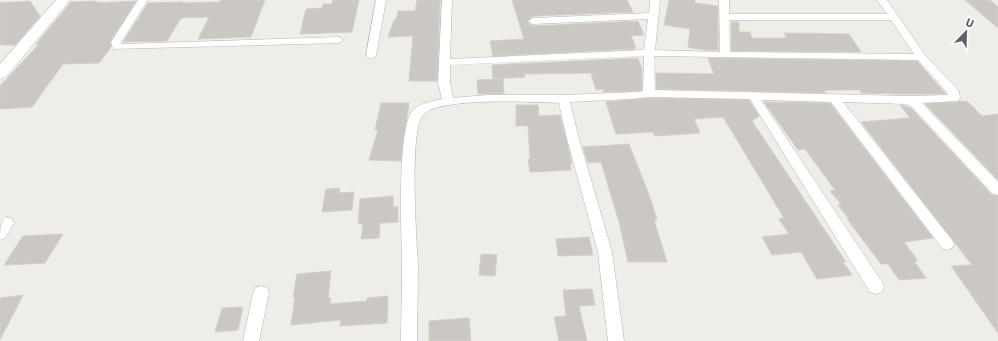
<svg xmlns="http://www.w3.org/2000/svg" width="998" height="341" viewBox="0 0 998 341" font-family="Jost,sans-serif">
	<style>
		.building { fill: #cbc8c4; stroke: #d4cfc7 }
		.lines { fill: none; stroke-linecap: round; stroke-linejoin: round }
		.street-casing { stroke: #b3b5b8; stroke-width: 1 }
		.secondary-casing { stroke: #b4b7ba; stroke-width: 1 }
		.street { fill: #fff; fill-rule: evenodd }
		.secondary { fill: #fff; fill-rule: evenodd }
	</style>
	<rect width="100%" height="100%" fill="#efede8"/>
	<!-- building -->
	<path class="building" d="M 221,0 L 265,0 L 251,37 L 198,39 L 209,17 L 181,18 L 167,41 L 123,42 L 148,3 L 183,2 L 182,3 L 220,2 Z
		M 333,0 L 359,0 L 352,32 L 300,34 L 306,9 L 322,8 L 323,4 L 332,4 Z
		M 417,0 L 440,0 L 437,81 L 409,81 L 413,36 L 388,37 L 394,20 L 396,20 L 398,11 L 415,11 Z
		M 512,0 L 627,0 L 633,12 L 533,16 L 527,22 L 533,26 L 638,21 L 644,35 L 631,36 L 636,47 L 634,47 L 635,49 L 493,56 L 490,41 L 524,39 Z
		M 669,0 L 695,0 L 695,3 L 718,6 L 718,50 L 704,50 L 688,47 L 690,29 L 664,25 Z
		M 965,0 L 990,0 L 998,7 L 998,28 Z
		M 30,1 L 40,16 L 15,45 L 0,45 L 0,3 Z
		M 97,1 L 95,3 L 136,1 L 110,41 L 111,47 L 99,63 L 63,64 L 32,107 L 0,109 L 0,86 L 39,44 L 36,44 L 71,2 Z
		M 731,22 L 739,22 L 739,32 L 750,32 L 752,38 L 787,38 L 784,33 L 849,34 L 861,52 L 731,51 Z
		M 638,58 L 642,69 L 642,90 L 637,91 L 603,92 L 603,89 L 596,90 L 591,73 L 524,74 L 525,77 L 493,79 L 492,65 Z
		M 708,58 L 917,61 L 946,94 L 907,94 L 861,93 L 860,90 L 830,90 L 824,91 L 825,93 L 656,89 L 656,73 L 714,74 Z
		M 503,79 L 504,94 L 478,94 L 477,80 Z
		M 649,98 L 749,100 L 759,116 L 752,121 L 846,262 L 843,262 L 852,275 L 817,279 L 801,252 L 772,255 L 762,237 L 789,234 L 779,219 L 784,218 L 723,117 L 694,119 L 700,133 L 655,136 L 653,132 L 616,134 L 606,102 Z
		M 960,101 L 968,102 L 982,116 L 998,114 L 998,180 L 925,104 L 958,102 Z
		M 764,102 L 830,103 L 933,238 L 904,242 L 918,261 L 914,261 L 926,278 L 899,280 L 888,264 L 881,264 L 847,219 L 849,219 L 838,205 L 841,204 L 830,191 L 835,190 L 805,149 L 798,150 Z
		M 381,103 L 409,103 L 401,161 L 369,160 L 378,130 L 375,130 Z
		M 516,105 L 538,105 L 539,116 L 560,115 L 572,163 L 570,164 L 571,170 L 530,172 L 528,159 L 530,159 L 528,126 L 516,126 Z
		M 900,105 L 911,108 L 992,195 L 998,196 L 998,333 L 951,266 L 972,265 L 861,122 L 910,118 Z
		M 629,144 L 651,200 L 657,220 L 654,220 L 667,262 L 628,262 L 619,222 L 601,162 L 588,163 L 583,147 Z
		M 340,188 L 339,193 L 354,192 L 352,210 L 322,212 L 326,189 Z
		M 393,196 L 393,207 L 398,207 L 398,222 L 380,223 L 379,238 L 361,239 L 363,224 L 358,224 L 360,199 Z
		M 63,234 L 45,263 L 4,265 L 23,236 Z
		M 589,237 L 593,255 L 558,256 L 556,239 Z
		M 481,254 L 497,255 L 495,276 L 479,275 Z
		M 331,271 L 328,298 L 331,298 L 330,304 L 367,301 L 367,298 L 388,296 L 387,323 L 340,326 L 341,320 L 291,325 L 295,297 L 293,298 L 297,274 Z
		M 592,289 L 595,305 L 579,306 L 587,341 L 559,341 L 554,317 L 566,316 L 563,290 Z
		M 23,295 L 0,340 L 0,298 Z
		M 243,307 L 238,330 L 215,332 L 222,308 Z
		M 469,318 L 471,341 L 429,341 L 429,321 Z"/>
	<g class="lines">
		<defs>
			<path id="street" d="M 138,0 L 148,0 L 121,42 L 121,44 L 339,37 L 344,40 L 339,43 L 113,49 L 111,42 Z
				M 376,0 L 386,0 L 376,56 L 371,59 L 366,56 Z
				M 442,0 L 452,0 L 450,59 L 644,50 L 648,19 L 533,24 L 528,21 L 533,18 L 649,13 L 650,0 L 660,0 L 655,50 L 720,52 L 719,0 L 729,0 L 729,14 L 887,14 L 877,0 L 887,0 L 925,55 L 959,91 L 960,98 L 958,101 L 922,103 L 998,182 L 998,195 L 993,194 L 912,107 L 905,104 L 843,102 L 952,240 L 954,244 L 952,248 L 947,250 L 942,248 L 831,102 L 761,100 L 882,282 L 884,287 L 882,292 L 876,294 L 870,292 L 750,99 L 649,97 L 631,99 L 570,102 L 578,135 L 612,252 L 624,341 L 608,341 L 598,252 L 566,135 L 559,103 C 532,102 442,97 424,114 C 408,128 417,243 418,268 C 418,292 417,317 417,341 L 401,341 C 401,316 402,292 402,267 C 402,238 396,129 413,110 C 420,103 433,101 442,99 L 438,83 ZM 729,20 L 891,20 L 914,54 L 730,52 ZM 644,56 L 643,91 L 637,92 L 564,95 L 487,95 L 453,98 L 450,83 L 450,65 ZM 654,56 L 918,60 L 947,92 L 948,95 L 907,96 L 655,90 Z
				M 7,217 L 12,219 L 14,223 L 5,238 L 0,240 C 0,231 0,221 7,217 Z
				M 261,286 L 267,288 L 269,293 L 259,341 L 243,341 L 253,293 L 255,288 Z"/>
			<path id="secondary" d="M 56,0 L 70,0 L 6,77 L 0,79 L 0,64 Z"/>
		</defs>
		<!-- street casing -->
		<use href="#street" class="street-casing"/>
		<!-- secondary casing -->
		<use href="#secondary" class="secondary-casing"/>
		<!-- street -->
		<use href="#street" class="street"/>
		<!-- secondary -->
		<use href="#secondary" class="secondary"/>
	</g>
	<!-- north arrow -->
	<g transform="translate(966 32) rotate(23)" stroke="#ffffff" stroke-width="3" paint-order="stroke">
	<path d="M0-3L7 15L0 10L-7 15Z" fill="#5f6366"/>
	<text y="-6" font-size="11" font-weight="bold" text-anchor="middle" fill="#5f6366">U</text>
	</g>
</svg>
